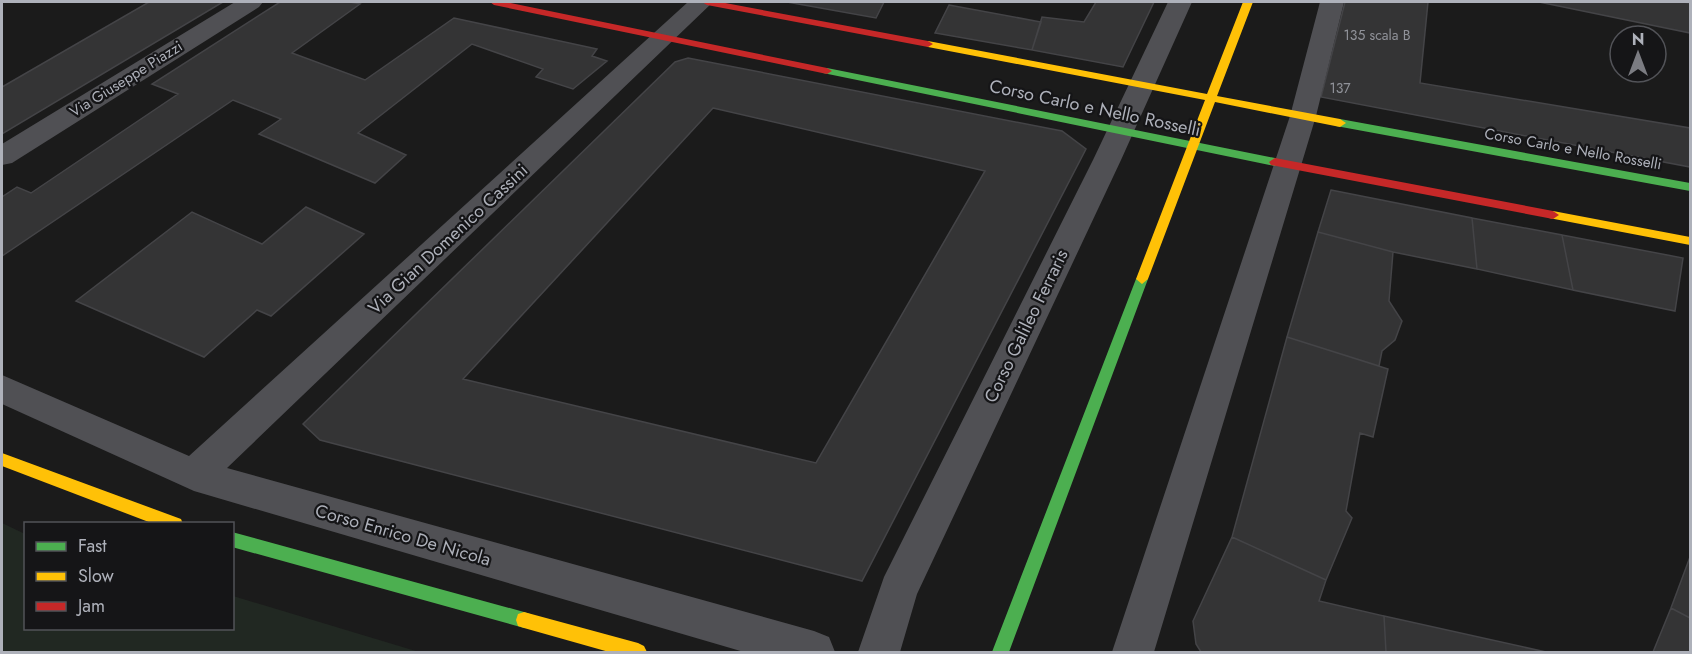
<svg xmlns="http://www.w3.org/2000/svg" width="1692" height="654" viewBox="0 0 1692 654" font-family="Jost,sans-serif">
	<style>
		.green { fill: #212822 }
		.building { fill: #343435; stroke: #444447; stroke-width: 1.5; fill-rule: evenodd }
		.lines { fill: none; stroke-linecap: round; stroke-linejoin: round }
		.street { fill: #505054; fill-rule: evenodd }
		.fast { fill: #4caf50; fill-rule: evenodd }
		.slow { fill: #ffc107; fill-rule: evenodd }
		.jam { fill: #c62828; fill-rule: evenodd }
		.labels { text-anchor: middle; stroke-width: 4.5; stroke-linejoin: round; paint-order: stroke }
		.far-number-label { font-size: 14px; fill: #909299 }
		.far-street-label { font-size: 15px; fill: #aeb1ba; stroke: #151517 }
		.street-label { font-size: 18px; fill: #aeb1ba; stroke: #151517 }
	</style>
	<rect width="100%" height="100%" fill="#1b1b1b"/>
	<!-- green -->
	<path class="green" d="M 2,523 L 25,534 L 26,628 L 232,628 L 233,596 L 419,652 L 2,652 Z"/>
	<!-- building -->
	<path class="building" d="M 149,2 L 223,2 L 2,134 L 2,87 Z
		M 280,2 L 350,2 L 360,4 L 292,53 L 365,80 L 454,18 L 597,49 L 592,56 L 607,61 L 573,89 L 536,77 L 543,69 L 472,44 L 358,133 L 406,155 L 375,183 L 259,134 L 281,119 L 233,100 L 2,256 L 2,197 L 17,187 L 31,193 L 178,94 L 152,84 Z
		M 787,2 L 884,2 L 876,18 Z
		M 1096,2 L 1154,2 L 1123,67 L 1032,50 L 1042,17 L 1084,22 Z
		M 1345,2 L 1428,2 L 1420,83 L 1690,128 L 1690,167 L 1321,97 Z
		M 1539,2 L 1683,2 L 1690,3 L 1690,33 Z
		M 949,5 L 1041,22 L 1032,50 L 935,33 Z
		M 688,58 L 1062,131 L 1086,149 L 862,581 L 320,440 L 303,424 L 675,62 ZM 713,108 L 985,171 L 816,463 L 463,379 Z
		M 1331,190 L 1472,218 L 1477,269 L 1393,252 L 1318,232 Z
		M 306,207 L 364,234 L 271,316 L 257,310 L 204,357 L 76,301 L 192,212 L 262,244 Z
		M 1472,218 L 1562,235 L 1573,290 L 1477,269 Z
		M 1318,232 L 1393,252 L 1389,301 L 1402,321 L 1395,340 L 1382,351 L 1379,366 L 1287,337 Z
		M 1562,235 L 1683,258 L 1675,311 L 1573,290 Z
		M 1287,337 L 1388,369 L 1373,437 L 1360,433 L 1346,511 L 1352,518 L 1326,580 L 1232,537 Z
		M 1232,537 L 1326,580 L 1319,601 L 1384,616 L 1386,652 L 1201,652 L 1196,644 L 1193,621 Z
		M 1690,557 L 1690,618 L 1671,608 Z
		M 1671,608 L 1690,618 L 1690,652 L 1653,652 Z
		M 1384,616 L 1546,652 L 1386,652 Z"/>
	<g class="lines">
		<!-- street -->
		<path class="street" d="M 235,2 L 263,2 L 259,7 L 12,163 L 2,165 L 2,144 Z
			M 688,2 L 713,2 L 227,468 L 814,631 L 829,637 L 835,652 L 744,652 L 194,491 L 2,404 L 2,375 L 189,456 Z
			M 1168,2 L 1192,2 L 1121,160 L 917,594 L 900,652 L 858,652 L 884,577 L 1093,160 Z
			M 1320,2 L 1344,2 L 1316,116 L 1154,652 L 1112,652 L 1290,116 Z"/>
		<!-- fast -->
		<path class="fast" d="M 827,68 L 1275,158 L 1281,162 L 1275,166 L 823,73 L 823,69 Z
			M 1340,119 L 1690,183 L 1690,191 L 1336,126 L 1336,120 Z
			M 1142,274 L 1148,279 L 1009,652 L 992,652 L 1136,279 Z
			M 232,532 L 524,612 L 530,614 L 532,620 L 530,626 L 524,628 L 232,547 Z"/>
		<!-- slow -->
		<path class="slow" d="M 1243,2 L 1253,2 L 1217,96 L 1340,119 L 1346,123 L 1340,127 L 1215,102 L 1148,279 L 1142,284 L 1136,279 L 1205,100 L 928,47 L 923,44 L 928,41 L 1207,94 Z
			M 1553,211 L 1690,237 L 1690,245 L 1549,218 L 1547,215 Z
			M 2,453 L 181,519 L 183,524 L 154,524 L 2,466 Z
			M 524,612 L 638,643 L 644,646 L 647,652 L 609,652 L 524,628 L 518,626 L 516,620 L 518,614 Z"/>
		<!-- jam -->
		<path class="jam" d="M 490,2 L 506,2 L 827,68 L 832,71 L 827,74 L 494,5 Z
			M 702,2 L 720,2 L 928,41 L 933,44 L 928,47 L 707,5 Z
			M 1275,158 L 1553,211 L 1559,215 L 1553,219 L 1271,165 L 1269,162 Z"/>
	</g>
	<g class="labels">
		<!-- far-number labels -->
		<g class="far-number-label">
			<text x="1377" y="40">135 scala B</text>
			<text x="1340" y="93">137</text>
		</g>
		<!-- far-street labels -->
		<g class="far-street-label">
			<text transform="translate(126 79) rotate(-32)" y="5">Via Giuseppe Piazzi</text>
			<text transform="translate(1573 149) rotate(10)" y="5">Corso Carlo e Nello Rosselli</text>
		</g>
		<!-- street labels -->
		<g class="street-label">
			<text transform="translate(1095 108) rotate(12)" y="6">Corso Carlo e Nello Rosselli</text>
			<text transform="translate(448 239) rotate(-43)" y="6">Via Gian Domenico Cassini</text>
			<text transform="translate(1026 326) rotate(-64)" y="6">Corso Galileo Ferraris</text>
			<text transform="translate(403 535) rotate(16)" y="6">Corso Enrico De Nicola</text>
		</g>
	</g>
	<!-- border -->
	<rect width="1692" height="654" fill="none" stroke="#aeb1ba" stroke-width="6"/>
	<!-- legend -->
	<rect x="24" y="522" width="210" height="108" fill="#151517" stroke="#525358" stroke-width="1.5"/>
	<rect x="36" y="542" width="30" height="9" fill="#4caf50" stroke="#525358" stroke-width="1.5"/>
	<text x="78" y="552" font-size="18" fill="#aeb1ba">Fast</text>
	<rect x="36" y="572" width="30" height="9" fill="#ffc107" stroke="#525358" stroke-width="1.5"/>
	<text x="78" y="582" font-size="18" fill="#aeb1ba">Slow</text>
	<rect x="36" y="602" width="30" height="9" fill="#c62828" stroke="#525358" stroke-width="1.5"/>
	<text x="78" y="612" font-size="18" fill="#aeb1ba">Jam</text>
	<!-- north arrow -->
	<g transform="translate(1638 54)"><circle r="28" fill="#151517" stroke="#525358" stroke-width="1.5"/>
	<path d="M0-4.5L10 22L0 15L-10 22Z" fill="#7b7c82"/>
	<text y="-9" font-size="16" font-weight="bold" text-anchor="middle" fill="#aeb1ba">N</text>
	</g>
</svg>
